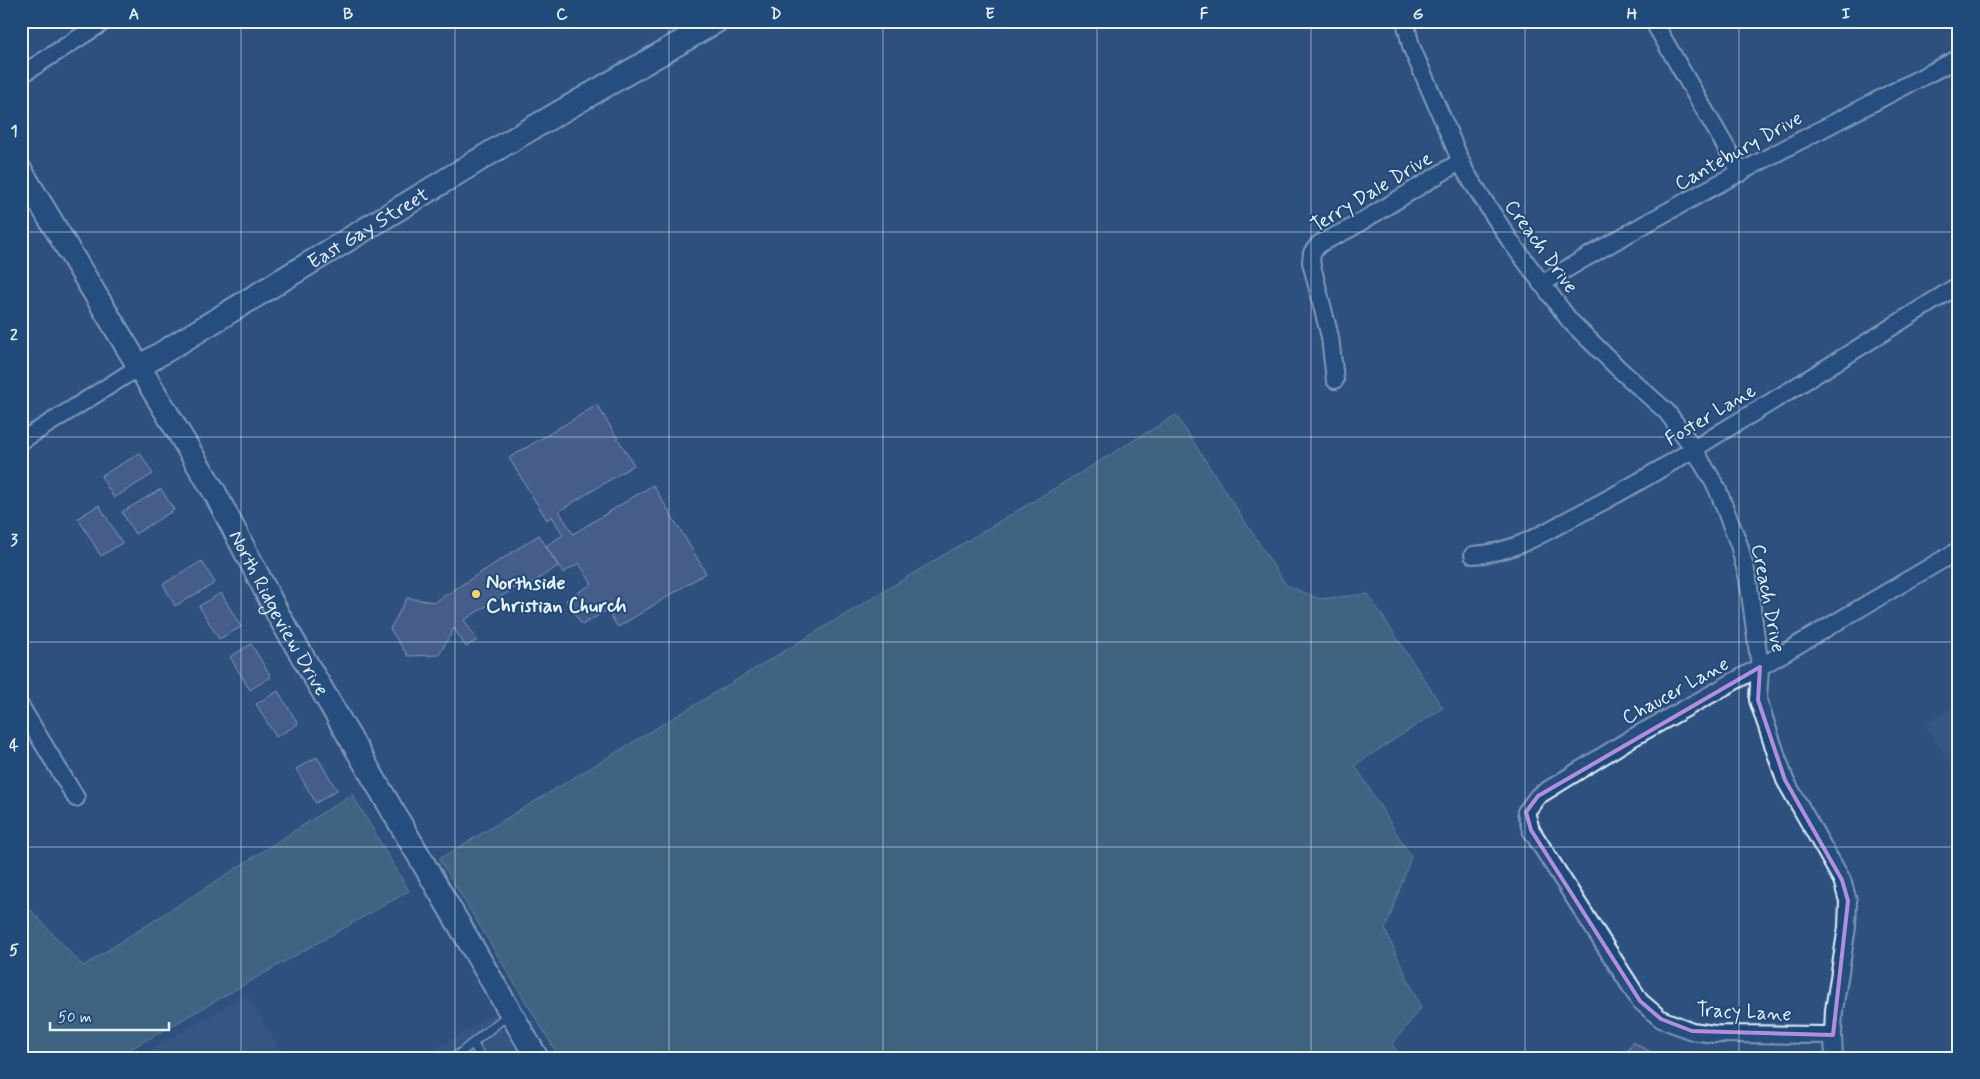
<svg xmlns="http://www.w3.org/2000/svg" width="1980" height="1079" viewBox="0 0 1980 1079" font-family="Mynerve,sans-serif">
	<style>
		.built { fill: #415c87 }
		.green { fill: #567d84; stroke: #9fb7be }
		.building { fill: #646d93; stroke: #e8f1f8 }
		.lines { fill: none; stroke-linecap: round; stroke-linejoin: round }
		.service-casing { stroke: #e8f1f8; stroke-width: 11 }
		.minor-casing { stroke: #e8f1f8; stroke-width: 20 }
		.secondary-casing { stroke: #e8f1f8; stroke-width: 26 }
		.service { stroke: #1f4a7a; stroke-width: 8 }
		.minor { stroke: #1f4a7a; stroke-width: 16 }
		.secondary { stroke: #1f4a7a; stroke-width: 22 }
		.marked { fill: none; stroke: #b28edc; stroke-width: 4; stroke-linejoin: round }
		.grid { fill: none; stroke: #e8f1f8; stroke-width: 1; stroke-opacity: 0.55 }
		.poi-dot { fill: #ffd166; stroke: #1f4a7a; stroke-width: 2 }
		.labels { text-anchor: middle; stroke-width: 4; stroke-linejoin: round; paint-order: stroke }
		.street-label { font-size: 20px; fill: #e8f1f8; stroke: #1f4a7a }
		.poi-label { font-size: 20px; font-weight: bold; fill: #e8f1f8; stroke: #1f4a7a; text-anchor: start }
		.neatline { fill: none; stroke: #e8f1f8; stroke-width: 2 }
		.grid-label { font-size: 16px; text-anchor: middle; font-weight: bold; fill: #e8f1f8 }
	</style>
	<rect width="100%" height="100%" fill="#2d517f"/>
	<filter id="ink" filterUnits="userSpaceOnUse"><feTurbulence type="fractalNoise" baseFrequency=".02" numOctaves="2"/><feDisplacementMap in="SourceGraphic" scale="10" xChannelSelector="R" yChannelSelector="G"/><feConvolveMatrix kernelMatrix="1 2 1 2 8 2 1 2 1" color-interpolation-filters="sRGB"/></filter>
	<g filter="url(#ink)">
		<!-- built -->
		<path class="built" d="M 1959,703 L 1959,780 L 1925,724 Z
			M 247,994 L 285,1058 L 136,1058 Z
			M 494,1014 L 520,1058 L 421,1058 Z"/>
		<!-- green -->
		<path class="green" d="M 1176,415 L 1286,585 L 1320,599 L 1368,594 L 1443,708 L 1355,765 L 1411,857 L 1385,930 L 1421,1008 L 1392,1044 L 1401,1058 L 560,1058 L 439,859 Z
			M 352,794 L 409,891 L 115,1058 L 21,1058 L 21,900 L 83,966 Z"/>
		<!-- building -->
		<path class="building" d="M 597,405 L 634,465 L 559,511 L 573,534 L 653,485 L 706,573 L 618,627 L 607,610 L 582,625 L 566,600 L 592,584 L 579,563 L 563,573 L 546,546 L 563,535 L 552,516 L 547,520 L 509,458 Z
			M 140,453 L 153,474 L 114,498 L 101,476 Z
			M 161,489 L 174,510 L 135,534 L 122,512 Z
			M 99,505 L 122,543 L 101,556 L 78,518 Z
			M 539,535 L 558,566 L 521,590 L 518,586 L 464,620 L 477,640 L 466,647 L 454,628 L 439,655 L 408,656 L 390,629 L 407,598 L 435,602 Z
			M 202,561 L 215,583 L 175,606 L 163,584 Z
			M 221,593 L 241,627 L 219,639 L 199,606 Z
			M 251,644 L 271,677 L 250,690 L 230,657 Z
			M 278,691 L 298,724 L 276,737 L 256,704 Z
			M 317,757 L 337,790 L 316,803 L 296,769 Z
			M 1633,1042 L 1661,1058 L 1624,1058 Z"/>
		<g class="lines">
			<defs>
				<path id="service" d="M 473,1043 L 481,1058
					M 454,1058 L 509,1014"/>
				<path id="minor" d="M 1405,21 L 1411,46 L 1466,173 L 1511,242 L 1570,321 L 1619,369 L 1667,412 L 1694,449 L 1717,488 L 1739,545 L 1748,579 L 1760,667 L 1758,700 L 1785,780 L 1842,880 L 1848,901 L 1847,927 L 1834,1010 L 1833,1035 L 1834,1058
					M 1653,21 L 1741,173
					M 21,75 L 105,21
					M 1541,284 C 1677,203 1818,131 1959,58
					M 1335,380 L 1330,337 L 1311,262 L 1312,253 L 1319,244 L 1351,228 L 1461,161
					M 21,441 L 139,367
					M 1473,555 C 1519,552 1545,531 1585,511 C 1632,487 1678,459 1723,431 C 1802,384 1880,334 1959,285
					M 21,707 L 76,798
					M 1833,1035 L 1714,1034 L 1692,1031 L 1661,1019 L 1640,1001 L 1531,830 L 1526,812 L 1538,796 L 1630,739 L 1760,667 L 1959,550"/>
				<g id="secondary">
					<path id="s1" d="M 21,171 L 215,493 L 280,618 L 537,1058"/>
					<path id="s2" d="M 139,367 L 505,144 L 717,21"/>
				</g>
			</defs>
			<!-- service casing -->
			<use href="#service" class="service-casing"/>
			<!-- minor casing -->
			<use href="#minor" class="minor-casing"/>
			<!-- secondary casing -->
			<use href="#secondary" class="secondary-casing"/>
			<!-- service -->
			<use href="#service" class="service"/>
			<!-- minor -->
			<use href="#minor" class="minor"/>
			<!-- secondary -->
			<use href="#secondary" class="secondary"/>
		</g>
	</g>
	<!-- marked area -->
	<path d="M0 0H1980V1079H0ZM 1760,667 L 1758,700 L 1785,780 L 1842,880 L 1848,901 L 1833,1035 L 1692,1031 L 1661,1019 L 1640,1001 L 1531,830 L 1526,812 L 1538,796 Z" fill="#2d517f" fill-opacity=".55" fill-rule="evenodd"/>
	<path class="marked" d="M 1760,667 L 1758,700 L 1785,780 L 1842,880 L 1848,901 L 1833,1035 L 1692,1031 L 1661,1019 L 1640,1001 L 1531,830 L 1526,812 L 1538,796 Z"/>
	<!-- grid -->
	<path class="grid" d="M 241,21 L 241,1058M 455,21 L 455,1058M 669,21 L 669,1058M 883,21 L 883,1058M 1097,21 L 1097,1058M 1311,21 L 1311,1058M 1525,21 L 1525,1058M 1739,21 L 1739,1058M 21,232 L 1959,232M 21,437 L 1959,437M 21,642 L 1959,642M 21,847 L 1959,847"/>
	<!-- markers -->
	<circle class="poi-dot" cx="476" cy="594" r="5"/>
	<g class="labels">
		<!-- street labels -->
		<g class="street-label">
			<text transform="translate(1738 150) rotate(-29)" y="7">Cantebury Drive</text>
			<text transform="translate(1371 191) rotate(-31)" y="7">Terry Dale Drive</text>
			<text dy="7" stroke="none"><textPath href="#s2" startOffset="268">East Gay Street</textPath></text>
			<text transform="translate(1542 246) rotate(54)" y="7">Creach Drive</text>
			<text transform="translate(1710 414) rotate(-31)" y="7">Foster Lane</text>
			<text transform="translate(1769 598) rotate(79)" y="7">Creach Drive</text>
			<text dy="7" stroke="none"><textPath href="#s1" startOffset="512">North Ridgeview Drive</textPath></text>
			<text transform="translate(1675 690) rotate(-29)" y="7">Chaucer Lane</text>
			<text transform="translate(1744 1011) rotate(3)" y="7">Tracy Lane</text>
		</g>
		<!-- poi labels -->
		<g class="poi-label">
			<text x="486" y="589">Northside<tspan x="486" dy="23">Christian Church</tspan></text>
		</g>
	</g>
	<!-- margin -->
	<rect width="1980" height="1079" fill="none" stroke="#1f4a7a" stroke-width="55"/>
	<!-- scale -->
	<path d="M50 1022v8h119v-8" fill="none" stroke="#e8f1f8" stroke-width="2.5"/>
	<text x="58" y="1022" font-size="15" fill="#e8f1f8" stroke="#1f4a7a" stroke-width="4" paint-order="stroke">50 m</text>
	<rect x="28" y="28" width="1924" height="1024" class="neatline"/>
	<g class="grid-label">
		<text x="134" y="19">A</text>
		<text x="348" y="19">B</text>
		<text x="562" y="19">C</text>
		<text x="776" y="19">D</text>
		<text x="990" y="19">E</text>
		<text x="1204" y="19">F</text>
		<text x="1418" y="19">G</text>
		<text x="1632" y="19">H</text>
		<text x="1846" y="19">I</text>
		<text x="14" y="136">1</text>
		<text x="14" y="340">2</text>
		<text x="14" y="545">3</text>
		<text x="14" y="750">4</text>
		<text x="14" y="955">5</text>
	</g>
</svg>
